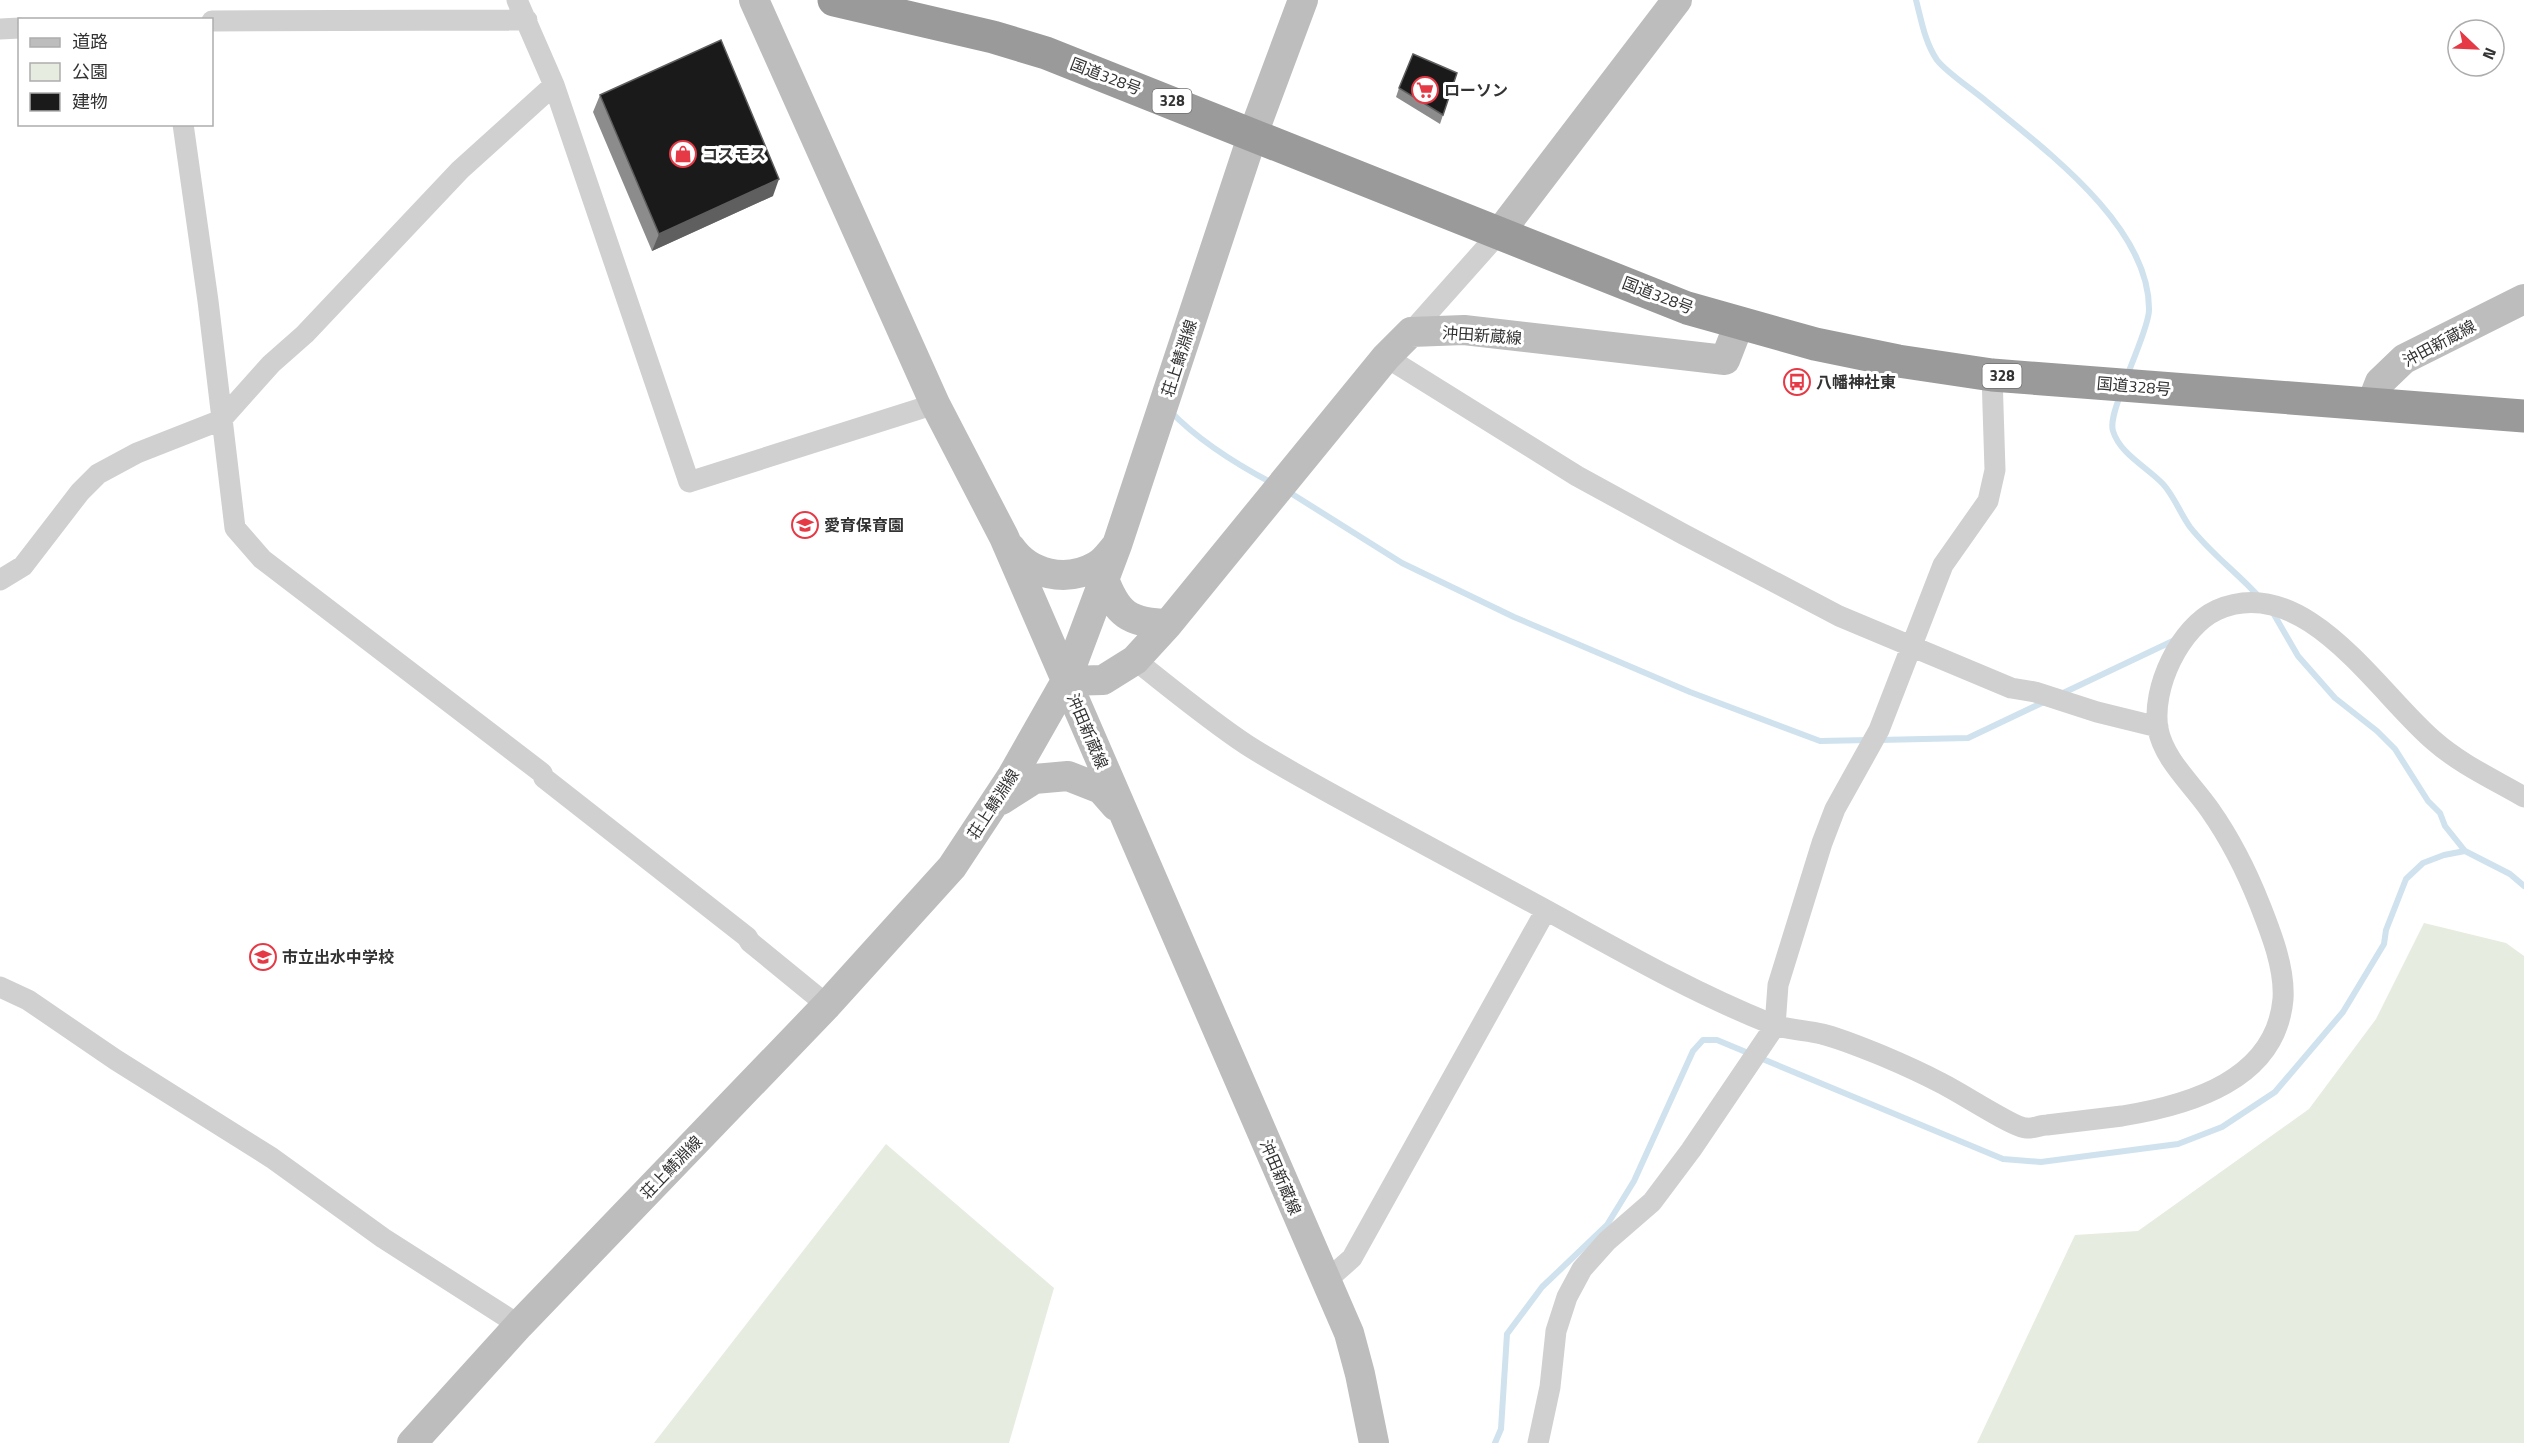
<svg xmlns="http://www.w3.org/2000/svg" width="2524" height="1443" viewBox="0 0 2524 1443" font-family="'Titillium Web','Noto Sans JP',sans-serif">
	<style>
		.green { fill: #e6ecdf }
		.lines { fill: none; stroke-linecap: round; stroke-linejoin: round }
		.stream { stroke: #cfe2ee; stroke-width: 6 }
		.street { stroke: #d0d0d0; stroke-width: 21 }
		.secondary { stroke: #bdbdbd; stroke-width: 30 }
		.highway { stroke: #9a9a9a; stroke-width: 33 }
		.wall { fill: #8c8c8c }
		.shaded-wall { fill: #5f5f5f }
		.building { fill: #1a1a1a; stroke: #5f5f5f; stroke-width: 1.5 }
		.labels { text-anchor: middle; stroke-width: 6; stroke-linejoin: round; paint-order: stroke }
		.shield { fill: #fff; stroke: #707070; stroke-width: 1.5 }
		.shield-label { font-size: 15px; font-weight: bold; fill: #333 }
		.street-label { font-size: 16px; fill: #333; stroke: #fff }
		.poi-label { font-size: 16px; font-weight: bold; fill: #333; stroke: #fff; text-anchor: start }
	</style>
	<rect width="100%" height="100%" fill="#fff"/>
	<!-- green -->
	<path class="green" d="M 2424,923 L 2506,943 L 2524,956 L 2524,1443 L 1977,1443 L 2075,1235 L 2138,1231 L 2309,1109 L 2376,1019 Z
		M 886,1144 L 1054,1288 L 1009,1443 L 654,1443 Z"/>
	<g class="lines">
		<!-- stream -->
		<path class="stream" d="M 1916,0 C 1921,19 1925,43 1937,60 C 1946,72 1973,90 1986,101 C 2044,149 2150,226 2149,310 C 2149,324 2133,359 2128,374
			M 2120,395 C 2117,405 2110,421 2113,431 C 2120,454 2147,467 2163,484 C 2174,496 2180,513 2190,527 C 2212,555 2238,573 2261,599
			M 1170,411 C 1198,440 1236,464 1272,483
			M 1289,492 L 1402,563 L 1514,617 L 1690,692 L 1820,741 L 1869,740
			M 2272,611 L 2298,656 L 2335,698 L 2377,731 L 2395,749 L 2428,801 L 2440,813 L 2445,826 L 2465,851 L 2510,874 L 2524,886
			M 2061,694 L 2177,639
			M 1879,740 L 1968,738 L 2046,701
			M 1495,1443 L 1501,1429 L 1507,1334 L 1542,1287 L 1607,1225 L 1634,1181 L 1693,1051 L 1703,1040 L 1717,1040 L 2003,1159 L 2041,1162 L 2178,1144 L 2222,1127 L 2275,1092 L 2343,1012 L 2384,944 L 2386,930 L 2406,879 L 2423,863 L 2444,855 L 2465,851"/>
		<!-- street -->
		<path class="street" d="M 517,0 L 554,85 L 689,482 L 935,404
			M 212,21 L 527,20
			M 0,29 L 20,28
			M 183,124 L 208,301 L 235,528 L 262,559 L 542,773 L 544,778 L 747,937 L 750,942 L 827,1005
			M 1411,332 L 1500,232
			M 1386,357 L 1577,476 L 1683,534 L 1839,616 L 2011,688 L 2035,692 L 2097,712 L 2158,727
			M 0,580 L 23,566 L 80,492 L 98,474 L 137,453 L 221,420 L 271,364 L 305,334 L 460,170 L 554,85
			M 1135,660 C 1172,689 1208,719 1247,745 C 1283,768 1321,788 1359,809 C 1413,838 1466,867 1520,896 C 1602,940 1682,988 1769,1023 C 1786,1030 1804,1030 1822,1034 C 1842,1039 1863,1048 1883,1056 C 1902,1064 1922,1073 1941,1083 C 1958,1091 2014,1128 2026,1128 C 2033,1129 2040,1125 2047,1125 C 2072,1122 2097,1119 2122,1116 C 2190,1105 2276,1080 2283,999 C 2285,968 2271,933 2260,905 C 2247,872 2231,840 2210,810 C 2193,785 2164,760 2158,729 C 2151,688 2180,627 2217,610 C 2304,571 2377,692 2433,740 C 2460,764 2493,779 2524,797
			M 0,987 L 28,1000 L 116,1060 L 272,1158 L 383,1238 L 519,1325
			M 1326,1281 L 1352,1258 L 1546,910
			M 1538,1443 L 1550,1387 L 1556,1331 L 1567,1297 L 1582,1269 L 1607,1241 L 1652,1202 L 1691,1150 L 1775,1026 L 1778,985 L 1822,843 L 1835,809 L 1879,730 L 1943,565 L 1988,501 L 1995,470 L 1992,375"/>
		<!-- secondary -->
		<path class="secondary" d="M 754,0 L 935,404 L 1004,537 L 1349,1333 L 1360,1374 L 1374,1443
			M 1500,232 L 1677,0
			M 2371,405 L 2380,382 L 2404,359 L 2524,299
			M 1010,547 C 1029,575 1066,583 1096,566 C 1104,562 1110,553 1116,546
			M 1104,579 C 1117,614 1129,623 1168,624
			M 1066,681 L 1103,680 L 1135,660 L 1168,624 L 1386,357 L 1411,332 L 1464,330 L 1725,360 L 1739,324
			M 1001,800 L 1034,779 L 1068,776 L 1101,789 L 1116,806
			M 412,1443 L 519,1325 L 827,1005 L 952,867 L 1012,776 L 1066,681 L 1117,545 L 1253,134 L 1303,0"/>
		<!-- highway -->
		<path class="highway" d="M 834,0 L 993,37 L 1046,53 L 1687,308 L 1815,344 L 1898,361 L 1992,375 L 2524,416"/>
	</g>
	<!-- wall -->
	<path class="wall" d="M 1457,73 L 1440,124 L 1396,97 L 1399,88 Z
		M 600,95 L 773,196 L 652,251 L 593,112 Z"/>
	<!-- shaded-wall -->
	<path class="shaded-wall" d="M 779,179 L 773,196 L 652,251 L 659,234 Z"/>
	<!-- building -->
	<path class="building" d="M 721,40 L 779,179 L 659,234 L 600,95 Z
		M 1413,54 L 1457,73 L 1443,115 L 1399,88 Z"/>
	<!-- icons -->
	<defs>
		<symbol id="supermarket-ring" viewBox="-11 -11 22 22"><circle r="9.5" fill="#fff" stroke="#e63946" stroke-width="1.5"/><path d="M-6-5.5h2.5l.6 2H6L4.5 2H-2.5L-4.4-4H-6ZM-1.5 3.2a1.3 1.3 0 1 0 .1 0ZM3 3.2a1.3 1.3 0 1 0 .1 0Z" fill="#e63946"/></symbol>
		<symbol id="shop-ring" viewBox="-11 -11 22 22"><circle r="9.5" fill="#fff" stroke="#e63946" stroke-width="1.5"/><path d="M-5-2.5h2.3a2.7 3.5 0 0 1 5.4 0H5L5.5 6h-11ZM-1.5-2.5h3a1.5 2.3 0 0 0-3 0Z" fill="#e63946"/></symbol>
		<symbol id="bus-ring" viewBox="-11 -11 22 22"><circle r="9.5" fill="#fff" stroke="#e63946" stroke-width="1.5"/><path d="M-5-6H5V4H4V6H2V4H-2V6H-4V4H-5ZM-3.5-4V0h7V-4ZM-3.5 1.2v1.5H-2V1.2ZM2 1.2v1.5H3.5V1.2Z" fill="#e63946"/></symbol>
		<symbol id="school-ring" viewBox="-11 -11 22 22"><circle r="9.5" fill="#fff" stroke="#e63946" stroke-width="1.5"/><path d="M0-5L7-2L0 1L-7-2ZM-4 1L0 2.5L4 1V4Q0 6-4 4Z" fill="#e63946"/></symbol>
	</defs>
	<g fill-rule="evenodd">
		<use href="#supermarket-ring" x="1410" y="75" width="30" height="30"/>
		<use href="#shop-ring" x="668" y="139" width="30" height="30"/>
		<use href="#bus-ring" x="1782" y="367" width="30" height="30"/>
		<use href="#school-ring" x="790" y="510" width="30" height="30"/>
		<use href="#school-ring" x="248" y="942" width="30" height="30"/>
	</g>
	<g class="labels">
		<!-- shield labels -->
		<g class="shield">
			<rect x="1152.5" y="89" width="39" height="24" rx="4.5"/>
			<rect x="1982.5" y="364" width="39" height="24" rx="4.5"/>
		</g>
		<g class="shield-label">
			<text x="1172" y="106">328</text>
			<text x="2002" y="381">328</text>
		</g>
		<!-- street labels -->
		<g class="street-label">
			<text transform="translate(1106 76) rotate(21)" y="6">国道328号</text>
			<text transform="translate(1658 295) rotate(21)" y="6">国道328号</text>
			<text transform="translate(1482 335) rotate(4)" y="6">沖田新蔵線</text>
			<text transform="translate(2439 343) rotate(-28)" y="6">沖田新蔵線</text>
			<text transform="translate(1179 358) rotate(-72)" y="6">荘上鯖淵線</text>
			<text transform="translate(2134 386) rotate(5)" y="6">国道328号</text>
			<text transform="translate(1088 731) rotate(67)" y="6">沖田新蔵線</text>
			<text transform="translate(993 804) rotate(-57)" y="6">荘上鯖淵線</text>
			<text transform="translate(671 1167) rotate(-46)" y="6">荘上鯖淵線</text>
			<text transform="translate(1281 1177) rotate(67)" y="6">沖田新蔵線</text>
		</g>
		<!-- poi labels -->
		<g class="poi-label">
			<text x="1444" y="96">ローソン</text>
			<text x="702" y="160">コスモス</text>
			<text x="1816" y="388">八幡神社東</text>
			<text x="824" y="531">愛育保育園</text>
			<text x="282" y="963">市立出水中学校</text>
		</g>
	</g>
	<!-- legend -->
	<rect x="18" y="18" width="195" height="108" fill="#ffffff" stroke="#adadad" stroke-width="1.5"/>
	<rect x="30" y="38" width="30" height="9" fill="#bdbdbd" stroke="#adadad" stroke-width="1.5"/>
	<text x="72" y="48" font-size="18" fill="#333333">道路</text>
	<rect x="30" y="63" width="30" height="18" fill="#e6ecdf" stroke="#adadad" stroke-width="1.5"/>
	<text x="72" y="78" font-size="18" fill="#333333">公園</text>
	<rect x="30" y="93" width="30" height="18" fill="#1a1a1a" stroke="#adadad" stroke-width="1.5"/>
	<text x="72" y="108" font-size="18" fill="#333333">建物</text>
	<!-- north arrow -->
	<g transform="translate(2476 48) rotate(113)"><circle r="28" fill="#ffffff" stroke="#adadad" stroke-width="1.5"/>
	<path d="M0-4.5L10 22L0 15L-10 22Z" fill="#e63946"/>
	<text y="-9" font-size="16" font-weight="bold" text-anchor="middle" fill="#333333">N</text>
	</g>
</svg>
